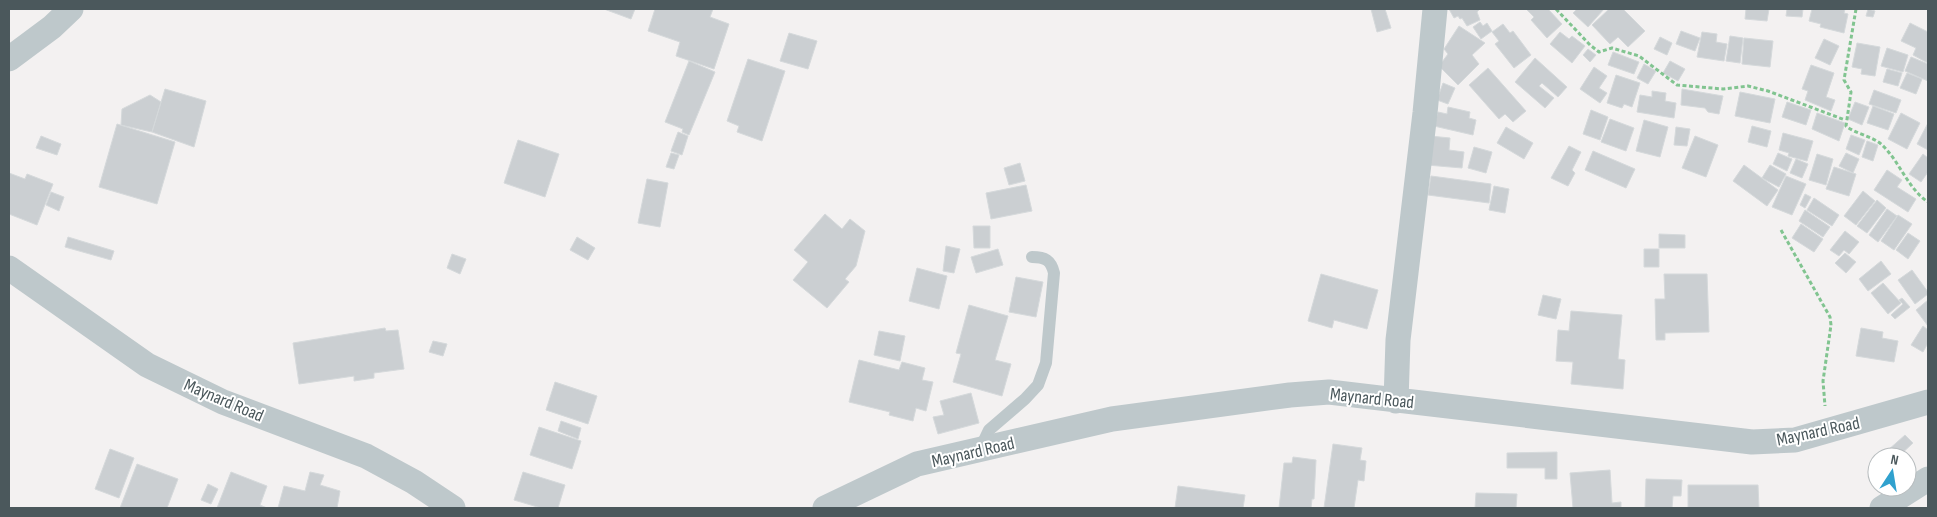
<svg xmlns="http://www.w3.org/2000/svg" width="1937" height="517" viewBox="0 0 1937 517" font-family="'Sofia Sans Condensed',sans-serif">
	<style>
		.building { fill: #cbcfd2; stroke: #d5d9db }
		.lines { fill: none; stroke-linecap: round; stroke-linejoin: round }
		.path { stroke: #81c490; stroke-width: 3; stroke-dasharray: 4 2.5; stroke-linecap: butt }
		.service { stroke: #bec8cb; stroke-width: 12 }
		.minor { stroke: #bec8cb; stroke-width: 25 }
		.labels { text-anchor: middle; stroke-width: 4; stroke-linejoin: round; paint-order: stroke }
		.street-label { font-size: 18px; fill: #4b585c; stroke: #fff }
	</style>
	<rect width="100%" height="100%" fill="#f3f1f1"/>
	<!-- building -->
	<path class="building" d="M 604,9 L 635,9 L 631,19 Z
		M 655,9 L 713,9 L 710,17 L 729,24 L 714,69 L 676,56 L 680,42 L 648,31 Z
		M 1371,9 L 1385,9 L 1391,28 L 1377,32 Z
		M 1449,9 L 1480,9 L 1477,12 L 1480,20 L 1467,26 L 1462,18 L 1460,19 L 1458,16 L 1454,18 Z
		M 1526,9 L 1548,9 L 1562,24 L 1547,38 L 1531,20 L 1534,17 Z
		M 1577,9 L 1604,9 L 1588,27 L 1573,13 Z
		M 1609,9 L 1623,9 L 1645,31 L 1628,47 L 1618,37 L 1610,44 L 1592,25 Z
		M 1746,9 L 1769,9 L 1767,21 L 1745,19 Z
		M 1787,9 L 1803,9 L 1802,17 L 1786,16 Z
		M 1812,9 L 1845,9 L 1844,13 L 1848,14 L 1844,33 L 1820,27 L 1821,24 L 1809,21 Z
		M 1868,9 L 1875,11 L 1873,17 L 1866,16 Z
		M 1480,22 L 1483,26 L 1487,23 L 1492,31 L 1481,39 L 1473,27 Z
		M 1910,23 L 1928,32 L 1928,63 L 1913,55 L 1916,48 L 1901,41 Z
		M 1503,24 L 1510,33 L 1513,31 L 1531,55 L 1514,68 L 1495,44 L 1499,41 L 1492,32 Z
		M 1459,26 L 1485,43 L 1472,55 L 1479,64 L 1458,85 L 1439,66 L 1448,54 L 1444,49 Z
		M 1681,31 L 1700,38 L 1695,51 L 1676,44 Z
		M 1560,32 L 1569,39 L 1572,36 L 1585,46 L 1572,63 L 1550,44 Z
		M 1702,32 L 1717,34 L 1716,42 L 1727,44 L 1724,61 L 1697,57 Z
		M 789,33 L 817,41 L 808,69 L 780,61 Z
		M 1730,36 L 1743,38 L 1740,63 L 1726,61 Z
		M 1660,37 L 1672,43 L 1667,55 L 1654,49 Z
		M 1744,38 L 1773,41 L 1770,67 L 1742,64 Z
		M 1824,39 L 1839,46 L 1830,65 L 1815,58 Z
		M 1857,43 L 1880,47 L 1875,76 L 1861,74 L 1862,69 L 1852,67 Z
		M 1887,48 L 1908,55 L 1903,72 L 1881,66 Z
		M 1588,49 L 1596,55 L 1590,62 L 1583,55 Z
		M 1613,52 L 1639,62 L 1634,74 L 1608,65 Z
		M 1911,57 L 1928,64 L 1928,81 L 1905,71 Z
		M 1535,58 L 1567,87 L 1558,97 L 1542,83 L 1539,86 L 1554,98 L 1545,108 L 1515,82 Z
		M 748,59 L 785,71 L 762,141 L 737,132 L 739,126 L 727,121 Z
		M 689,61 L 715,72 L 689,135 L 682,132 L 683,129 L 665,122 Z
		M 1670,61 L 1685,69 L 1678,81 L 1663,73 Z
		M 1644,64 L 1656,71 L 1648,84 L 1637,78 Z
		M 1811,65 L 1834,73 L 1826,97 L 1835,100 L 1831,111 L 1805,100 L 1808,91 L 1802,89 Z
		M 1594,67 L 1607,76 L 1599,88 L 1607,93 L 1600,103 L 1580,89 Z
		M 1488,68 L 1526,111 L 1513,122 L 1505,114 L 1499,119 L 1469,85 Z
		M 1887,69 L 1902,73 L 1898,86 L 1883,82 Z
		M 1907,73 L 1922,79 L 1916,94 L 1900,88 Z
		M 1616,75 L 1640,83 L 1632,107 L 1624,104 L 1622,108 L 1607,103 Z
		M 1443,83 L 1455,88 L 1448,104 L 1437,100 Z
		M 165,89 L 206,101 L 194,147 L 152,132 Z
		M 1682,89 L 1723,96 L 1719,114 L 1708,112 L 1705,108 L 1681,105 Z
		M 1874,90 L 1901,100 L 1896,113 L 1869,104 Z
		M 1652,91 L 1666,93 L 1665,101 L 1676,103 L 1674,118 L 1637,112 L 1640,95 L 1652,97 Z
		M 1740,92 L 1775,99 L 1770,123 L 1735,116 Z
		M 150,95 L 161,102 L 152,132 L 121,125 L 122,109 Z
		M 1787,102 L 1811,110 L 1806,125 L 1782,117 Z
		M 1855,102 L 1869,107 L 1862,125 L 1848,119 Z
		M 1873,106 L 1894,114 L 1888,130 L 1867,123 Z
		M 1448,107 L 1470,112 L 1469,118 L 1476,120 L 1473,135 L 1434,126 L 1438,112 L 1447,114 Z
		M 1591,110 L 1608,117 L 1600,140 L 1583,134 Z
		M 1817,113 L 1845,123 L 1839,141 L 1812,129 Z
		M 1901,113 L 1920,123 L 1907,149 L 1888,139 Z
		M 1610,119 L 1634,128 L 1626,151 L 1601,142 Z
		M 1644,120 L 1668,127 L 1660,157 L 1636,151 Z
		M 1928,123 L 1928,150 L 1917,144 Z
		M 117,124 L 175,142 L 157,204 L 99,187 Z
		M 1752,126 L 1771,131 L 1767,147 L 1748,142 Z
		M 1506,127 L 1533,143 L 1524,159 L 1497,143 Z
		M 1676,127 L 1690,129 L 1687,146 L 1674,145 Z
		M 678,132 L 688,136 L 682,155 L 671,151 Z
		M 1783,133 L 1813,141 L 1807,161 L 1788,156 L 1789,153 L 1779,150 Z
		M 1851,135 L 1865,140 L 1859,155 L 1846,149 Z
		M 41,136 L 61,144 L 57,155 L 36,148 Z
		M 1430,136 L 1450,138 L 1449,150 L 1464,152 L 1462,168 L 1427,165 Z
		M 1695,136 L 1718,145 L 1706,177 L 1682,168 Z
		M 518,140 L 559,154 L 545,197 L 504,183 Z
		M 1867,141 L 1878,145 L 1873,161 L 1862,157 Z
		M 1569,146 L 1581,152 L 1572,170 L 1575,173 L 1568,186 L 1551,178 Z
		M 1474,147 L 1492,152 L 1486,173 L 1468,168 Z
		M 1593,151 L 1635,169 L 1626,188 L 1585,170 Z
		M 671,153 L 679,155 L 674,169 L 666,167 Z
		M 1778,153 L 1792,159 L 1787,171 L 1773,164 Z
		M 1846,153 L 1859,159 L 1853,173 L 1839,166 Z
		M 1817,154 L 1833,159 L 1826,185 L 1809,180 Z
		M 1923,154 L 1928,158 L 1928,172 L 1921,182 L 1909,174 Z
		M 1796,159 L 1808,164 L 1802,178 L 1790,173 Z
		M 1020,163 L 1025,181 L 1009,185 L 1004,168 Z
		M 1744,165 L 1778,190 L 1767,206 L 1733,181 Z
		M 1770,165 L 1786,174 L 1779,187 L 1762,178 Z
		M 1834,167 L 1856,174 L 1849,196 L 1826,189 Z
		M 1887,170 L 1902,180 L 1897,187 L 1916,199 L 1908,212 L 1874,190 Z
		M 9,173 L 25,179 L 27,174 L 53,184 L 37,225 L 9,214 Z
		M 1431,176 L 1491,184 L 1489,203 L 1428,195 Z
		M 1786,176 L 1806,184 L 1792,215 L 1772,207 Z
		M 647,179 L 668,183 L 660,227 L 638,223 Z
		M 1026,185 L 1032,211 L 991,219 L 986,193 Z
		M 1494,186 L 1509,189 L 1505,213 L 1489,210 Z
		M 1863,191 L 1875,201 L 1856,225 L 1844,216 Z
		M 51,192 L 64,197 L 59,211 L 46,205 Z
		M 1805,194 L 1811,197 L 1805,208 L 1800,205 Z
		M 1814,198 L 1839,215 L 1832,226 L 1807,210 Z
		M 1877,200 L 1886,208 L 1867,233 L 1857,226 Z
		M 1887,209 L 1897,216 L 1878,242 L 1869,235 Z
		M 1805,210 L 1830,227 L 1823,237 L 1799,221 Z
		M 825,214 L 842,229 L 850,219 L 865,231 L 856,266 L 845,279 L 849,282 L 827,308 L 793,280 L 808,262 L 794,250 Z
		M 1898,215 L 1912,224 L 1894,250 L 1881,241 Z
		M 1801,224 L 1823,239 L 1814,252 L 1792,238 Z
		M 973,226 L 990,226 L 990,248 L 974,248 Z
		M 1845,231 L 1859,242 L 1849,254 L 1844,250 L 1839,256 L 1830,250 Z
		M 1908,233 L 1920,241 L 1908,259 L 1896,250 Z
		M 1659,234 L 1685,235 L 1685,248 L 1659,248 Z
		M 68,237 L 114,251 L 111,260 L 65,247 Z
		M 577,237 L 595,248 L 588,260 L 570,250 Z
		M 946,246 L 960,249 L 954,273 L 943,271 Z
		M 998,249 L 1003,265 L 976,273 L 971,257 Z
		M 1644,249 L 1659,249 L 1659,267 L 1644,267 Z
		M 1845,253 L 1856,262 L 1846,273 L 1835,263 Z
		M 452,254 L 466,259 L 460,274 L 447,268 Z
		M 1881,261 L 1891,274 L 1868,291 L 1859,279 Z
		M 917,268 L 947,276 L 939,309 L 909,301 Z
		M 1912,270 L 1928,292 L 1928,294 L 1915,304 L 1898,280 Z
		M 1321,274 L 1378,290 L 1367,329 L 1334,320 L 1332,328 L 1308,321 Z
		M 1664,274 L 1707,274 L 1709,332 L 1665,333 L 1665,340 L 1656,340 L 1655,299 L 1665,299 Z
		M 1016,277 L 1043,282 L 1036,317 L 1009,312 Z
		M 1883,283 L 1901,303 L 1888,314 L 1871,293 Z
		M 1543,295 L 1561,299 L 1556,319 L 1538,315 Z
		M 1902,298 L 1910,307 L 1895,319 L 1891,315 L 1903,304 L 1899,300 Z
		M 1928,300 L 1928,326 L 1916,310 Z
		M 969,305 L 1008,316 L 995,360 L 1011,364 L 1002,396 L 953,382 L 961,354 L 956,353 Z
		M 1571,311 L 1622,315 L 1618,359 L 1625,360 L 1623,389 L 1571,384 L 1573,362 L 1556,361 L 1558,330 L 1569,331 Z
		M 1923,326 L 1928,330 L 1928,343 L 1923,352 L 1911,345 Z
		M 385,328 L 386,331 L 398,330 L 404,369 L 374,373 L 374,378 L 354,381 L 354,376 L 299,384 L 293,343 Z
		M 1861,328 L 1883,332 L 1882,338 L 1898,341 L 1894,362 L 1856,356 Z
		M 879,331 L 905,336 L 900,361 L 874,355 Z
		M 433,341 L 447,344 L 443,356 L 429,352 Z
		M 859,360 L 899,370 L 902,362 L 925,368 L 922,380 L 933,382 L 926,411 L 916,408 L 913,421 L 889,415 L 890,412 L 849,402 Z
		M 555,382 L 597,396 L 588,424 L 546,410 Z
		M 971,393 L 979,423 L 938,434 L 933,417 L 944,415 L 940,401 Z
		M 561,421 L 581,428 L 578,439 L 558,431 Z
		M 539,427 L 581,441 L 572,469 L 530,455 Z
		M 1905,435 L 1913,443 L 1898,457 L 1892,457 L 1887,451 Z
		M 1333,444 L 1362,448 L 1360,460 L 1366,461 L 1364,481 L 1358,480 L 1354,508 L 1324,508 Z
		M 110,449 L 134,458 L 119,498 L 95,489 Z
		M 1557,452 L 1557,479 L 1545,479 L 1545,468 L 1507,468 L 1507,453 Z
		M 1293,457 L 1316,460 L 1314,499 L 1312,499 L 1311,508 L 1279,508 L 1284,463 L 1292,463 Z
		M 137,464 L 178,479 L 167,508 L 120,508 Z
		M 1610,470 L 1612,503 L 1621,502 L 1621,508 L 1573,508 L 1570,473 Z
		M 231,472 L 267,486 L 260,505 L 267,508 L 217,508 Z
		M 310,472 L 324,475 L 320,485 L 340,491 L 337,508 L 278,508 L 284,486 L 305,491 Z
		M 523,472 L 565,485 L 558,508 L 541,508 L 514,500 Z
		M 1646,479 L 1682,480 L 1681,496 L 1673,496 L 1672,508 L 1645,508 Z
		M 208,484 L 218,489 L 211,504 L 201,500 Z
		M 1688,485 L 1758,485 L 1759,508 L 1688,508 Z
		M 1178,486 L 1245,495 L 1243,508 L 1175,508 Z
		M 1476,493 L 1517,494 L 1516,508 L 1475,508 Z"/>
	<g class="lines">
		<!-- path -->
		<path class="path" d="M 1556,9 L 1590,45 L 1599,52 L 1612,48 L 1639,56 L 1677,85 L 1723,89 L 1748,86 L 1768,91 L 1845,120
			M 1856,9 L 1844,80 L 1851,92 L 1846,126 C 1856,134 1871,136 1881,144 C 1899,160 1908,189 1928,202
			M 1781,230 L 1830,317 L 1831,325 L 1823,381 L 1825,406"/>
		<!-- service -->
		<path class="service" d="M 979,451 L 989,430 L 1025,399 L 1038,385 L 1046,363 L 1054,273 C 1051,260 1045,257 1032,257"/>
		<!-- minor -->
		<path class="minor" d="M 9,59 L 52,27 L 71,9
			M 9,268 L 147,365 L 223,402 L 366,456 L 414,482 L 453,508
			M 1396,401 L 1398,340 L 1425,113 L 1435,9
			M 825,508 L 917,464 L 1112,419 L 1290,395 L 1329,392 L 1752,442 L 1795,440 L 1928,402
			M 1882,508 L 1928,479"/>
	</g>
	<g class="labels">
		<!-- street labels -->
		<g class="street-label">
			<text transform="translate(1372 398) rotate(6)" y="6">Maynard Road</text>
			<text transform="translate(224 400) rotate(23)" y="6">Maynard Road</text>
			<text transform="translate(1818 431) rotate(-12)" y="6">Maynard Road</text>
			<text transform="translate(973 452) rotate(-13)" y="6">Maynard Road</text>
		</g>
	</g>
	<!-- border -->
	<rect width="1937" height="517" fill="none" stroke="#4b585c" stroke-width="20"/>
	<!-- north arrow -->
	<g transform="translate(1892 472) rotate(12)"><circle r="24" fill="#ffffff" stroke="#b7bcbe"/>
	<path d="M0-4L9 19L0 12L-9 19Z" fill="#30a1ce"/>
	<text y="-8" font-size="14" font-weight="bold" text-anchor="middle" fill="#4b585c">N</text>
	</g>
</svg>
